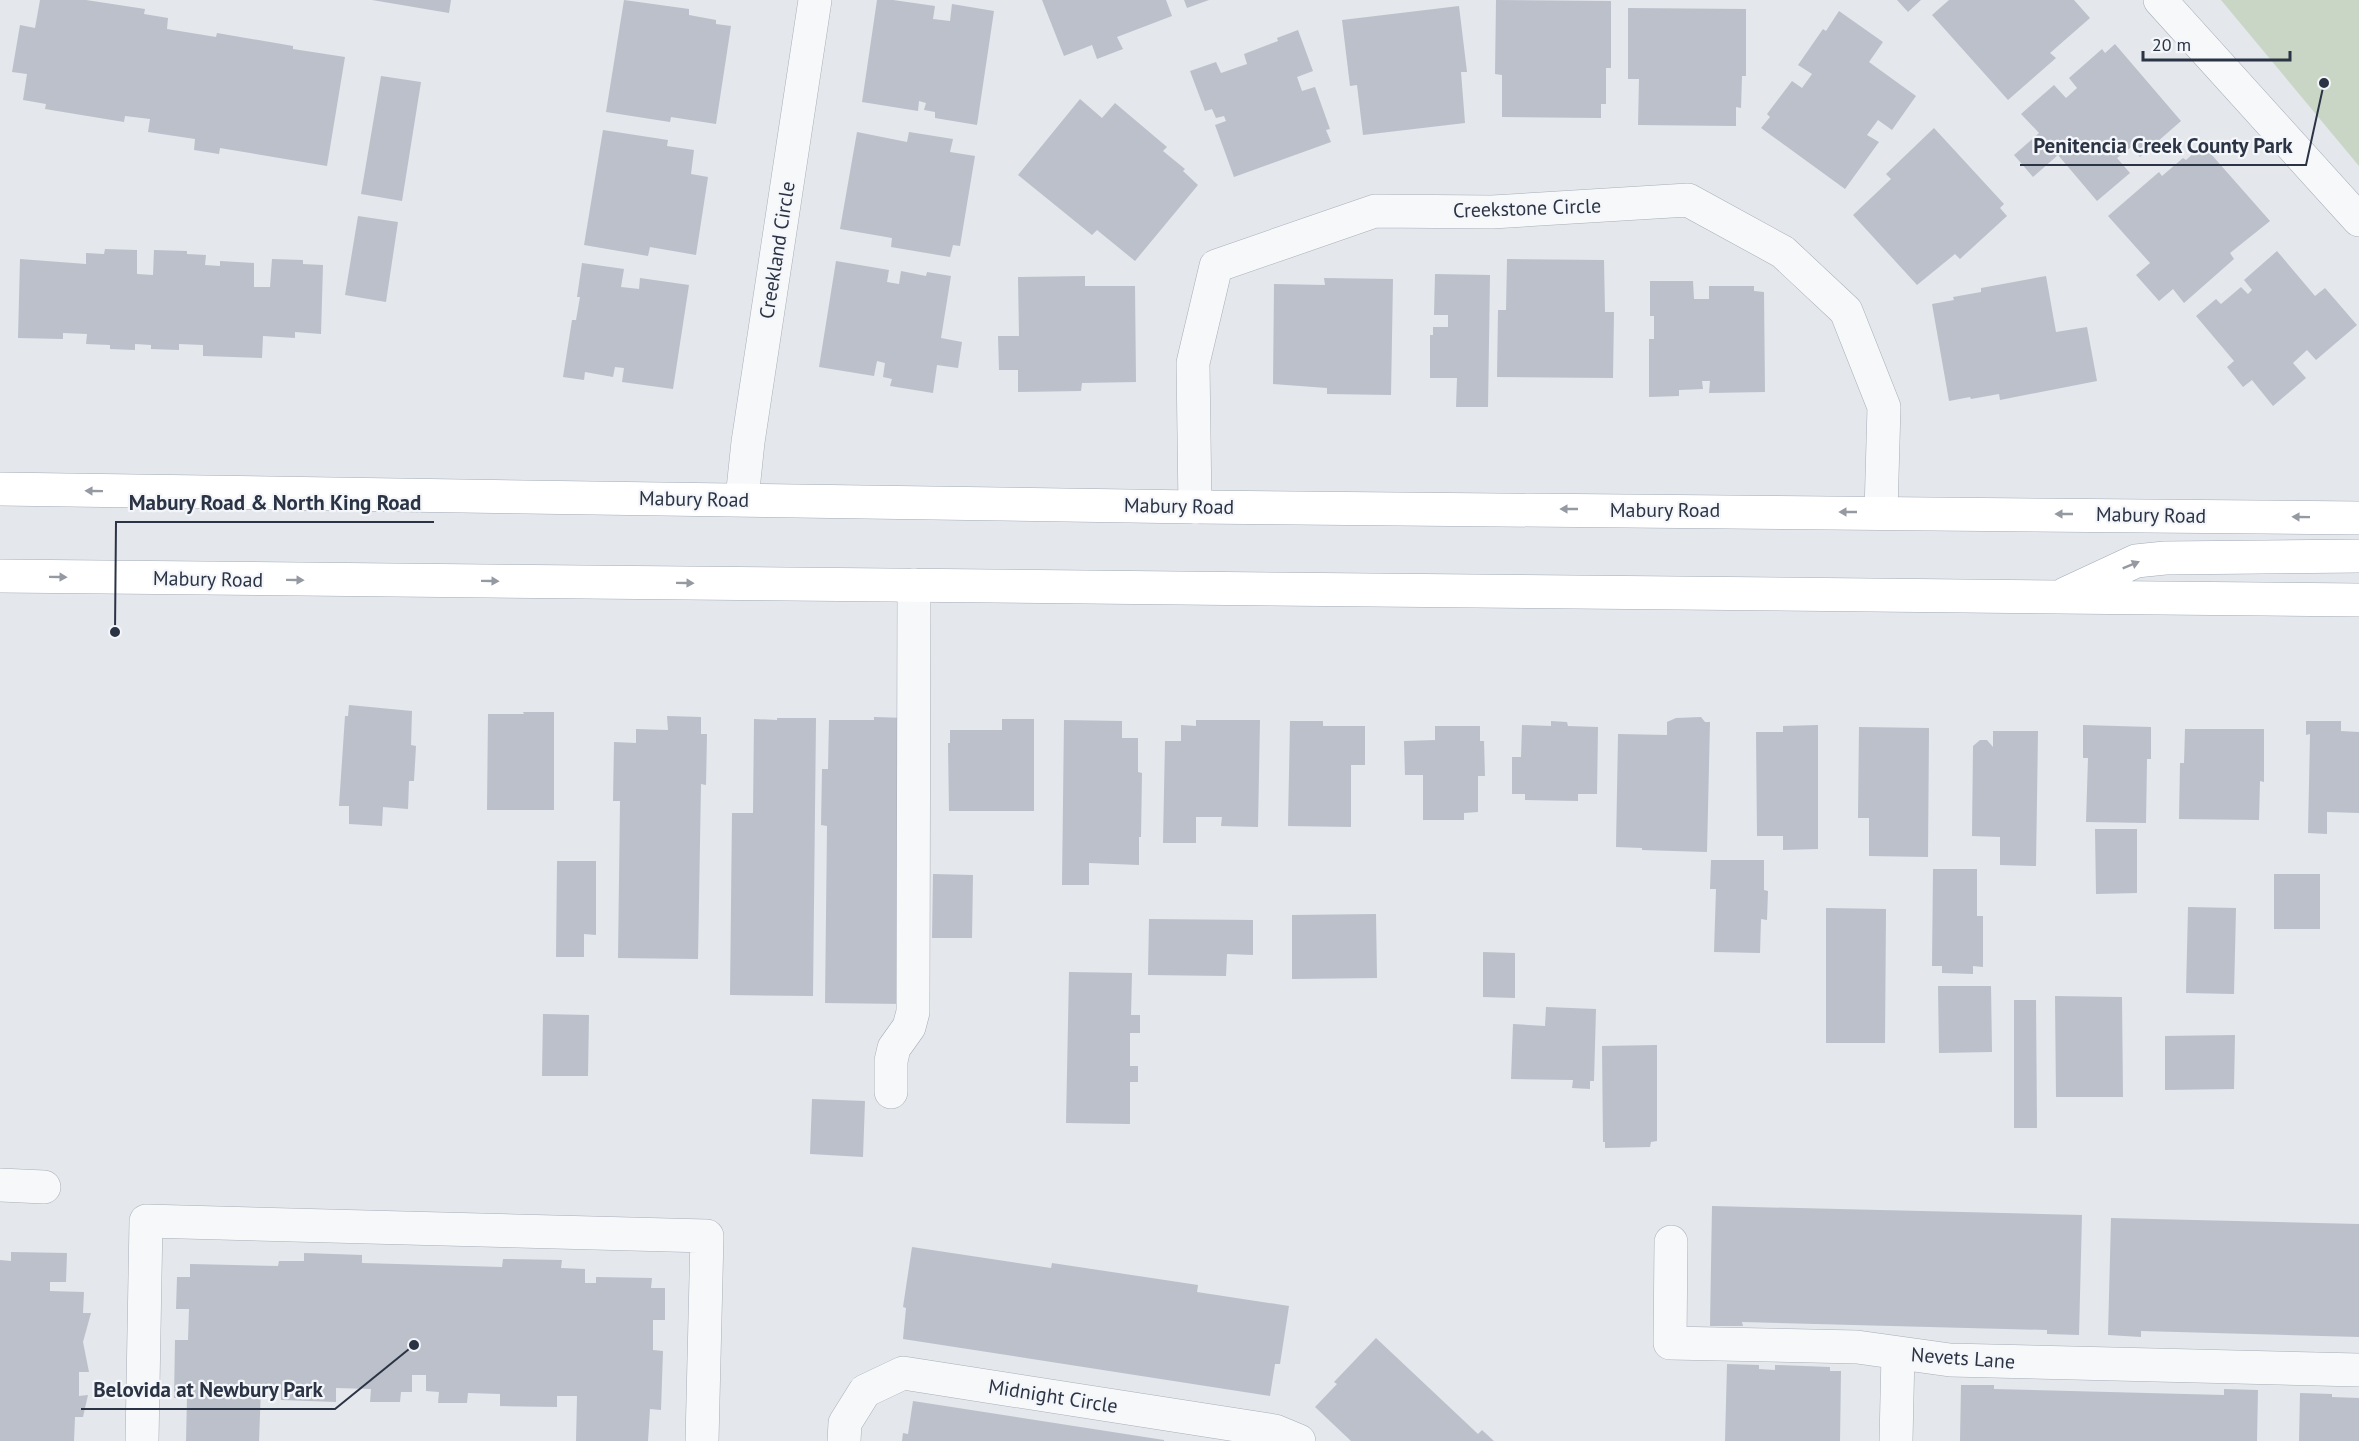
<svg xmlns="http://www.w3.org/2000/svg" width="2359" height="1441" viewBox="0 0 2359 1441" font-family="'PT Sans',sans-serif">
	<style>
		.green { fill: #c9d6c5 }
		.building { fill: #bbc0ca }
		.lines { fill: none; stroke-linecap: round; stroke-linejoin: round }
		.minor-casing { stroke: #a9aeb7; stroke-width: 34 }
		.major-casing { stroke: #a3abb8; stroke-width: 34 }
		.minor { stroke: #f7f8fa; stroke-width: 33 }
		.major { stroke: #fff; stroke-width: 33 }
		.oneway { fill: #959aa2 }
		.labels { text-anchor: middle; stroke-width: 4.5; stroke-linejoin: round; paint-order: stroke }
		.street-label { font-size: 20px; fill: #2b3445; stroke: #f4f6f9 }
		.leader { fill: none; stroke: #2b3445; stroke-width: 2 }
		.callout-dot { fill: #2b3445; stroke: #f4f6f9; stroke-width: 2 }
		.callout-label { font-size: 21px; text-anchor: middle; font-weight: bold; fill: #2b3445; stroke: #f4f6f9; stroke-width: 4.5; stroke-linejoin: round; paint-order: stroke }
	</style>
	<rect width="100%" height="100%" fill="#e4e7ec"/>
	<!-- green -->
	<path class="green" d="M 2221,0 L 2359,0 L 2359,166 Z"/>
	<!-- building -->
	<path class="building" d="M 40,0 L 86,0 L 145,9 L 144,14 L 168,18 L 167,29 L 216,37 L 217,33 L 293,46 L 293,49 L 345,57 L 327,166 L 220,148 L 219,154 L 194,150 L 195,139 L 148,132 L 150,119 L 125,116 L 124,122 L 45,109 L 46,104 L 23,100 L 27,74 L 12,72 L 20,25 L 35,28 Z
		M 372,0 L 451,0 L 449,13 Z
		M 624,0 L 689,9 L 689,15 L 716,20 L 716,24 L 731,26 L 716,124 L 671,117 L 670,122 L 606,112 Z
		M 877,0 L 893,0 L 935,6 L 933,19 L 950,21 L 952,4 L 994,11 L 977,125 L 935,118 L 935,112 L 924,110 L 926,103 L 919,101 L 918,111 L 862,102 Z
		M 1042,0 L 1166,0 L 1172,16 L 1117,37 L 1123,49 L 1097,59 L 1092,45 L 1064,56 Z
		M 1184,0 L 1209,0 L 1187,8 Z
		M 1496,0 L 1611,1 L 1611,68 L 1606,68 L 1606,104 L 1601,104 L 1601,118 L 1502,117 L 1502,75 L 1495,74 Z
		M 1897,0 L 1921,0 L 1908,12 Z
		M 1949,0 L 2074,0 L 2090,18 L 2050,53 L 2056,58 L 2008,100 L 1932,15 Z
		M 1459,6 L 1467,72 L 1461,72 L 1465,123 L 1363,135 L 1357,85 L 1350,86 L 1342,20 Z
		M 1628,8 L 1746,9 L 1746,76 L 1742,76 L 1741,108 L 1736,107 L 1736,126 L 1638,125 L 1639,79 L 1628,79 Z
		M 1839,11 L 1883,42 L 1869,62 L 1916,96 L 1892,130 L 1878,120 L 1867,135 L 1879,142 L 1845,189 L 1761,128 L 1770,117 L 1767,114 L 1792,81 L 1802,88 L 1812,74 L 1798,65 L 1823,29 L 1826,31 Z
		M 1298,30 L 1313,71 L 1297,77 L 1302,91 L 1315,87 L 1330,129 L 1326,130 L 1331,142 L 1234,177 L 1215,125 L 1226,121 L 1224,116 L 1216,118 L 1212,109 L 1205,111 L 1190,71 L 1216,62 L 1221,73 L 1247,64 L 1244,54 L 1278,41 L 1277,38 Z
		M 2115,44 L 2181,121 L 2140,157 L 2131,147 L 2117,158 L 2130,173 L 2097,201 L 2058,155 L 2033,177 L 2014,155 L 2039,133 L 2021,114 L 2054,85 L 2066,98 L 2077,88 L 2069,78 L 2102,49 L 2105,53 Z
		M 381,76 L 421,82 L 402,201 L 361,194 Z
		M 1080,99 L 1102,118 L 1115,103 L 1167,147 L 1163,151 L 1185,169 L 1183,171 L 1198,185 L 1135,261 L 1097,230 L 1092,235 L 1018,175 Z
		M 1934,128 L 2004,204 L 2000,208 L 2007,216 L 1960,259 L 1955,254 L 1917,285 L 1853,215 L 1891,179 L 1886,174 Z
		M 603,130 L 668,140 L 667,146 L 694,150 L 691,174 L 708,177 L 696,255 L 650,247 L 648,256 L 584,245 Z
		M 857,132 L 907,142 L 909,132 L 953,139 L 950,152 L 975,156 L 960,246 L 953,245 L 950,257 L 891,247 L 892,238 L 840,229 Z
		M 2203,145 L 2270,221 L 2230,253 L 2234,259 L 2184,303 L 2173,289 L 2159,301 L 2136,275 L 2150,263 L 2108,216 L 2159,172 L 2162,176 L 2183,158 L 2186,160 Z
		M 358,216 L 398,222 L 386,302 L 345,295 Z
		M 105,249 L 137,250 L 137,274 L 153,275 L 154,250 L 187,251 L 187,254 L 206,255 L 205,265 L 220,266 L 220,261 L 254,263 L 254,287 L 270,287 L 272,259 L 303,260 L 303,264 L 323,265 L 321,334 L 295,332 L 295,338 L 263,336 L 262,358 L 203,356 L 203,345 L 179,344 L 179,350 L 151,349 L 151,345 L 135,344 L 135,350 L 110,349 L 110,345 L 86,344 L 87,334 L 63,333 L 63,339 L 18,338 L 20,259 L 86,264 L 86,253 L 104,254 Z
		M 2277,251 L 2315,296 L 2325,288 L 2357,325 L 2316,360 L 2307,350 L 2293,363 L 2306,378 L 2273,406 L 2252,380 L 2243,387 L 2227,367 L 2234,361 L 2196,316 L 2216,299 L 2221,304 L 2241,287 L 2248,294 L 2252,290 L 2244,280 Z
		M 1507,259 L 1604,260 L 1605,312 L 1614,312 L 1613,378 L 1497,377 L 1498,310 L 1506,310 Z
		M 836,261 L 889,270 L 887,282 L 899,284 L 901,271 L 926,276 L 927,272 L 951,276 L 941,338 L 962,342 L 958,368 L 937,365 L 933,393 L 890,386 L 892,379 L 883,377 L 885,363 L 877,361 L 874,376 L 819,367 Z
		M 582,263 L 624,269 L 621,287 L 639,289 L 640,278 L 689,285 L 673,389 L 622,382 L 624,368 L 615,367 L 613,377 L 585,372 L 584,380 L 563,377 L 572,320 L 576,320 L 580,297 L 577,297 Z
		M 1435,274 L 1490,275 L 1488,407 L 1456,407 L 1457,378 L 1430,378 L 1430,335 L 1433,335 L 1433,327 L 1448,327 L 1448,315 L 1434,315 Z
		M 1085,276 L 1085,286 L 1135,286 L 1136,382 L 1082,383 L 1081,391 L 1018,392 L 1018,370 L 999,370 L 998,336 L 1019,336 L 1018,277 Z
		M 2046,276 L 2056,332 L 2087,327 L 2097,381 L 2000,400 L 1999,394 L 1971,399 L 1970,397 L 1949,401 L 1932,304 L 1954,300 L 1953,297 L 1981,292 L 1981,288 Z
		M 1324,278 L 1393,279 L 1391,395 L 1327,394 L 1327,388 L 1273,384 L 1274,284 L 1325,285 Z
		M 1650,281 L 1693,281 L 1694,299 L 1709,299 L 1709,286 L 1754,286 L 1754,291 L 1764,292 L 1765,392 L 1709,393 L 1710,381 L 1702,381 L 1703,389 L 1679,390 L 1679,396 L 1649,397 L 1649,339 L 1654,339 L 1654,316 L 1650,316 Z
		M 349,705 L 412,711 L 411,745 L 416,746 L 414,781 L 409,781 L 408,809 L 383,807 L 382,826 L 349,824 L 349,806 L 339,806 L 345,716 L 348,716 Z
		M 523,712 L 554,712 L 554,810 L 487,810 L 488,714 L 524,714 Z
		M 667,716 L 701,717 L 701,734 L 707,734 L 706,785 L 701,784 L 698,959 L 618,958 L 620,801 L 613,801 L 614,742 L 636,743 L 636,729 L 668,730 Z
		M 874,717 L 907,718 L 904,1004 L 825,1003 L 827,826 L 821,825 L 822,769 L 828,769 L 829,720 L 874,720 Z
		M 1701,717 L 1705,722 L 1710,722 L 1707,852 L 1642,850 L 1642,848 L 1616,847 L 1618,734 L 1667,735 L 1667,722 L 1676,718 Z
		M 777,718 L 816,718 L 813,996 L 730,995 L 732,813 L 753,813 L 754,719 L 777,720 Z
		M 1002,719 L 1034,719 L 1034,811 L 949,811 L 948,743 L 950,743 L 950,730 L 1002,730 Z
		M 1064,720 L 1122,721 L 1122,738 L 1138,738 L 1138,772 L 1142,773 L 1141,837 L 1139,837 L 1139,865 L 1089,863 L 1089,885 L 1062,885 Z
		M 1196,720 L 1260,720 L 1258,827 L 1221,826 L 1222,817 L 1196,817 L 1196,843 L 1163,843 L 1165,741 L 1181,741 L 1181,725 L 1196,726 Z
		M 1290,721 L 1323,721 L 1323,726 L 1365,726 L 1365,765 L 1351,765 L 1351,827 L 1288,826 Z
		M 1551,721 L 1567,722 L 1568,726 L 1598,727 L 1597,794 L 1578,794 L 1578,801 L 1525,800 L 1525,794 L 1512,794 L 1512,757 L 1521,757 L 1522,725 L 1551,726 Z
		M 2306,721 L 2341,721 L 2341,731 L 2359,732 L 2359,813 L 2327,812 L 2327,834 L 2308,833 L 2310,734 L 2306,735 Z
		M 1818,725 L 1818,849 L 1783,850 L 1783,836 L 1757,836 L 1756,732 L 1783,732 L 1783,726 Z
		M 2083,725 L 2151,727 L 2151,759 L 2147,759 L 2146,823 L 2086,822 L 2088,758 L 2083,758 Z
		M 1435,726 L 1480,726 L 1480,741 L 1484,741 L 1485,776 L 1478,776 L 1478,812 L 1464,813 L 1464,820 L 1423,820 L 1423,775 L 1405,775 L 1404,741 L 1435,740 Z
		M 1859,727 L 1929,728 L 1928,857 L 1869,856 L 1869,818 L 1858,818 Z
		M 2185,729 L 2264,729 L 2264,782 L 2260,781 L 2259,820 L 2179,819 L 2180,763 L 2184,763 Z
		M 1993,731 L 2038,731 L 2036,866 L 2000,865 L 2000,837 L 1972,836 L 1973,746 L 1980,740 L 1987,740 L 1993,747 Z
		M 2095,829 L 2137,829 L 2137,893 L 2096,894 Z
		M 1711,860 L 1764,860 L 1764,890 L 1768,891 L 1767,920 L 1761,919 L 1760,953 L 1714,952 L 1716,889 L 1710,889 Z
		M 557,861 L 596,861 L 596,935 L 584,934 L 584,957 L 556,957 Z
		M 1933,869 L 1977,869 L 1977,916 L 1983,916 L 1983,967 L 1973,966 L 1973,974 L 1942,973 L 1942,966 L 1932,966 Z
		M 933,874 L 973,875 L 972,938 L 932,938 Z
		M 2274,874 L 2320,874 L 2320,929 L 2274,929 Z
		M 2188,907 L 2236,908 L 2234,994 L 2186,993 Z
		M 1826,908 L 1886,909 L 1885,1043 L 1826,1043 Z
		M 1376,914 L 1377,978 L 1292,979 L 1292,915 Z
		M 1149,919 L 1253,920 L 1253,955 L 1227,954 L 1226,976 L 1148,975 Z
		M 1483,952 L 1515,953 L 1515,998 L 1483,997 Z
		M 1069,972 L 1132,973 L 1131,1015 L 1140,1015 L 1140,1033 L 1130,1033 L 1130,1066 L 1138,1066 L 1138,1082 L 1130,1082 L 1130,1124 L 1066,1123 Z
		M 1938,986 L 1991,986 L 1992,1052 L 1939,1053 Z
		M 2055,996 L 2122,997 L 2123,1097 L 2056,1097 Z
		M 2014,1000 L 2036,1000 L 2037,1128 L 2014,1128 Z
		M 1546,1007 L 1596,1009 L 1594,1081 L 1590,1081 L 1590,1089 L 1572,1088 L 1573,1080 L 1511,1079 L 1513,1024 L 1545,1026 Z
		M 543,1014 L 589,1015 L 588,1076 L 542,1076 Z
		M 2235,1035 L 2234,1089 L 2165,1090 L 2165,1036 Z
		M 1657,1045 L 1657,1141 L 1651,1142 L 1650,1147 L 1605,1148 L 1605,1142 L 1603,1142 L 1602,1046 Z
		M 812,1099 L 865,1101 L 863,1157 L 810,1154 Z
		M 1712,1206 L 2082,1215 L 2079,1335 L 2047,1334 L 2047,1330 L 1742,1322 L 1743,1326 L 1710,1326 Z
		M 2111,1218 L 2359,1224 L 2359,1337 L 2141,1331 L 2141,1337 L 2108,1335 Z
		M 912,1247 L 1051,1268 L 1052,1263 L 1198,1285 L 1197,1292 L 1289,1306 L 1280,1364 L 1275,1364 L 1270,1396 L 903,1339 L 906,1308 L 903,1307 Z
		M 11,1252 L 67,1253 L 66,1282 L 50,1282 L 50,1291 L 84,1292 L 83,1313 L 91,1313 L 83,1342 L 89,1372 L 79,1372 L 79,1396 L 88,1395 L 83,1417 L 75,1417 L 74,1441 L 0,1441 L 0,1260 L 11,1261 Z
		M 304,1253 L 362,1255 L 362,1263 L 502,1267 L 503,1259 L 562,1260 L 561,1268 L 585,1269 L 585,1283 L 596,1283 L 596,1277 L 652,1278 L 651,1288 L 665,1288 L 665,1320 L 653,1320 L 653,1350 L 663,1351 L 661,1410 L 650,1409 L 648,1441 L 576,1441 L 577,1396 L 557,1396 L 557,1407 L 500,1406 L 500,1394 L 468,1393 L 467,1403 L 438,1403 L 439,1392 L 426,1391 L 426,1375 L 412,1375 L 412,1392 L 401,1392 L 400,1402 L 370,1402 L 371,1389 L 336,1388 L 336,1402 L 281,1400 L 281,1388 L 261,1388 L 259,1441 L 186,1441 L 187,1398 L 174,1398 L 175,1340 L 188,1340 L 189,1309 L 176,1309 L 177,1277 L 190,1277 L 190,1264 L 278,1266 L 279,1261 L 304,1261 Z
		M 1376,1338 L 1478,1434 L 1482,1430 L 1494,1441 L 1351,1441 L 1315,1407 L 1337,1384 L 1334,1382 Z
		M 1727,1364 L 1759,1365 L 1759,1369 L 1775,1370 L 1775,1365 L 1830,1367 L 1830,1371 L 1841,1371 L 1840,1441 L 1725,1441 Z
		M 1961,1385 L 1994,1385 L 1994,1389 L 2224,1395 L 2224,1389 L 2258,1390 L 2257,1441 L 1960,1441 Z
		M 2300,1393 L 2332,1394 L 2332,1397 L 2359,1398 L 2359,1441 L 2299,1441 Z
		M 913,1401 L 1164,1440 L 1164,1441 L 902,1441 L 903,1433 L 908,1434 Z"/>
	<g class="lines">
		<defs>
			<path id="minor" d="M 2160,0 L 2359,220
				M 742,499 L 748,442 L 815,0
				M 1195,507 L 1193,363 L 1216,266 L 1375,211 L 1492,212 L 1688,200 L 1783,252 L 1846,311 L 1884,407 L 1881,512
				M 891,1092 L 891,1061 L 894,1048 L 909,1027 L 913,1012 L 914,585
				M 0,1185 L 44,1187
				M 1671,1242 L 1670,1343 L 1857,1347 L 1950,1360 L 2359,1370
				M 142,1441 L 146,1221 L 707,1236 L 702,1441
				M 844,1441 L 845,1423 L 865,1391 L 903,1373 L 1275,1431 L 1299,1441
				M 1896,1441 L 1898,1353"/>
			<path id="major" d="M 0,489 L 1195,507 L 2359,518
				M 0,576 L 2359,600
				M 2065,594 L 2136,561 L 2165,558 L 2359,556"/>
		</defs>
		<!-- minor casing -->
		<use href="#minor" class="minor-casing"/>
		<!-- major casing -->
		<use href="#major" class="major-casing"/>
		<!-- minor -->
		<use href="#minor" class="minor"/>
		<!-- major -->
		<use href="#major" class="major"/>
	</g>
	<!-- one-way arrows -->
	<defs><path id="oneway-solid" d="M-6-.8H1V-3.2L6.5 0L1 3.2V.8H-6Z" transform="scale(1.5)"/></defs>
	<g class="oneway">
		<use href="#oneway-solid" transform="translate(94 491) rotate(-179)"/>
		<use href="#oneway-solid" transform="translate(1569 509) rotate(-180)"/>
		<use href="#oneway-solid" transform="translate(1848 512) rotate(-180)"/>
		<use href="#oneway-solid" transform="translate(2064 514) rotate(-180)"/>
		<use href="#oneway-solid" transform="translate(2301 517) rotate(-179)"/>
		<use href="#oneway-solid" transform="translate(2131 565) rotate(-22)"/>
		<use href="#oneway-solid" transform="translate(58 577) rotate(1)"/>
		<use href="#oneway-solid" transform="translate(295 580) rotate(1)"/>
		<use href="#oneway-solid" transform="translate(490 581) rotate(1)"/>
		<use href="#oneway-solid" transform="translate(685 583) rotate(1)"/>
	</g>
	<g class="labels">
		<!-- street labels -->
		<g class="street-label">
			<text transform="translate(1527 208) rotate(-2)" y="7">Creekstone Circle</text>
			<text transform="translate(777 250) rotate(-81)" y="7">Creekland Circle</text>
			<text transform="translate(694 499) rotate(1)" y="7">Mabury Road</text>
			<text transform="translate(1179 506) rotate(1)" y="7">Mabury Road</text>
			<text x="1665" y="517">Mabury Road</text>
			<text transform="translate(2151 515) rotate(1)" y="7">Mabury Road</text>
			<text transform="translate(208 579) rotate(1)" y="7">Mabury Road</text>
			<text transform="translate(1963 1358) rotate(4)" y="7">Nevets Lane</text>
			<text transform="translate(1053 1396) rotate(9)" y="7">Midnight Circle</text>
		</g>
	</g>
	<!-- callouts -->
	<path class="leader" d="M2324 83L2306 165H2020M115 632L116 522H434M414 1345L335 1409H81"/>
	<g class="callout-dot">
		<circle cx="2324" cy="83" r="6"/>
		<circle cx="115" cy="632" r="6"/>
		<circle cx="414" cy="1345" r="6"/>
	</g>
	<g class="callout-label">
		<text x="2163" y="153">Penitencia Creek County Park</text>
		<text x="275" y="510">Mabury Road &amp; North King Road</text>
		<text x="208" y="1397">Belovida at Newbury Park</text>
	</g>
	<!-- scale -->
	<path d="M2143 51v9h147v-9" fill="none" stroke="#2b3445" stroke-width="3"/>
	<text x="2152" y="51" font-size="18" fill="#2b3445" stroke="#f4f6f9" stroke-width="4.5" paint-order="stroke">20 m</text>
</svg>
